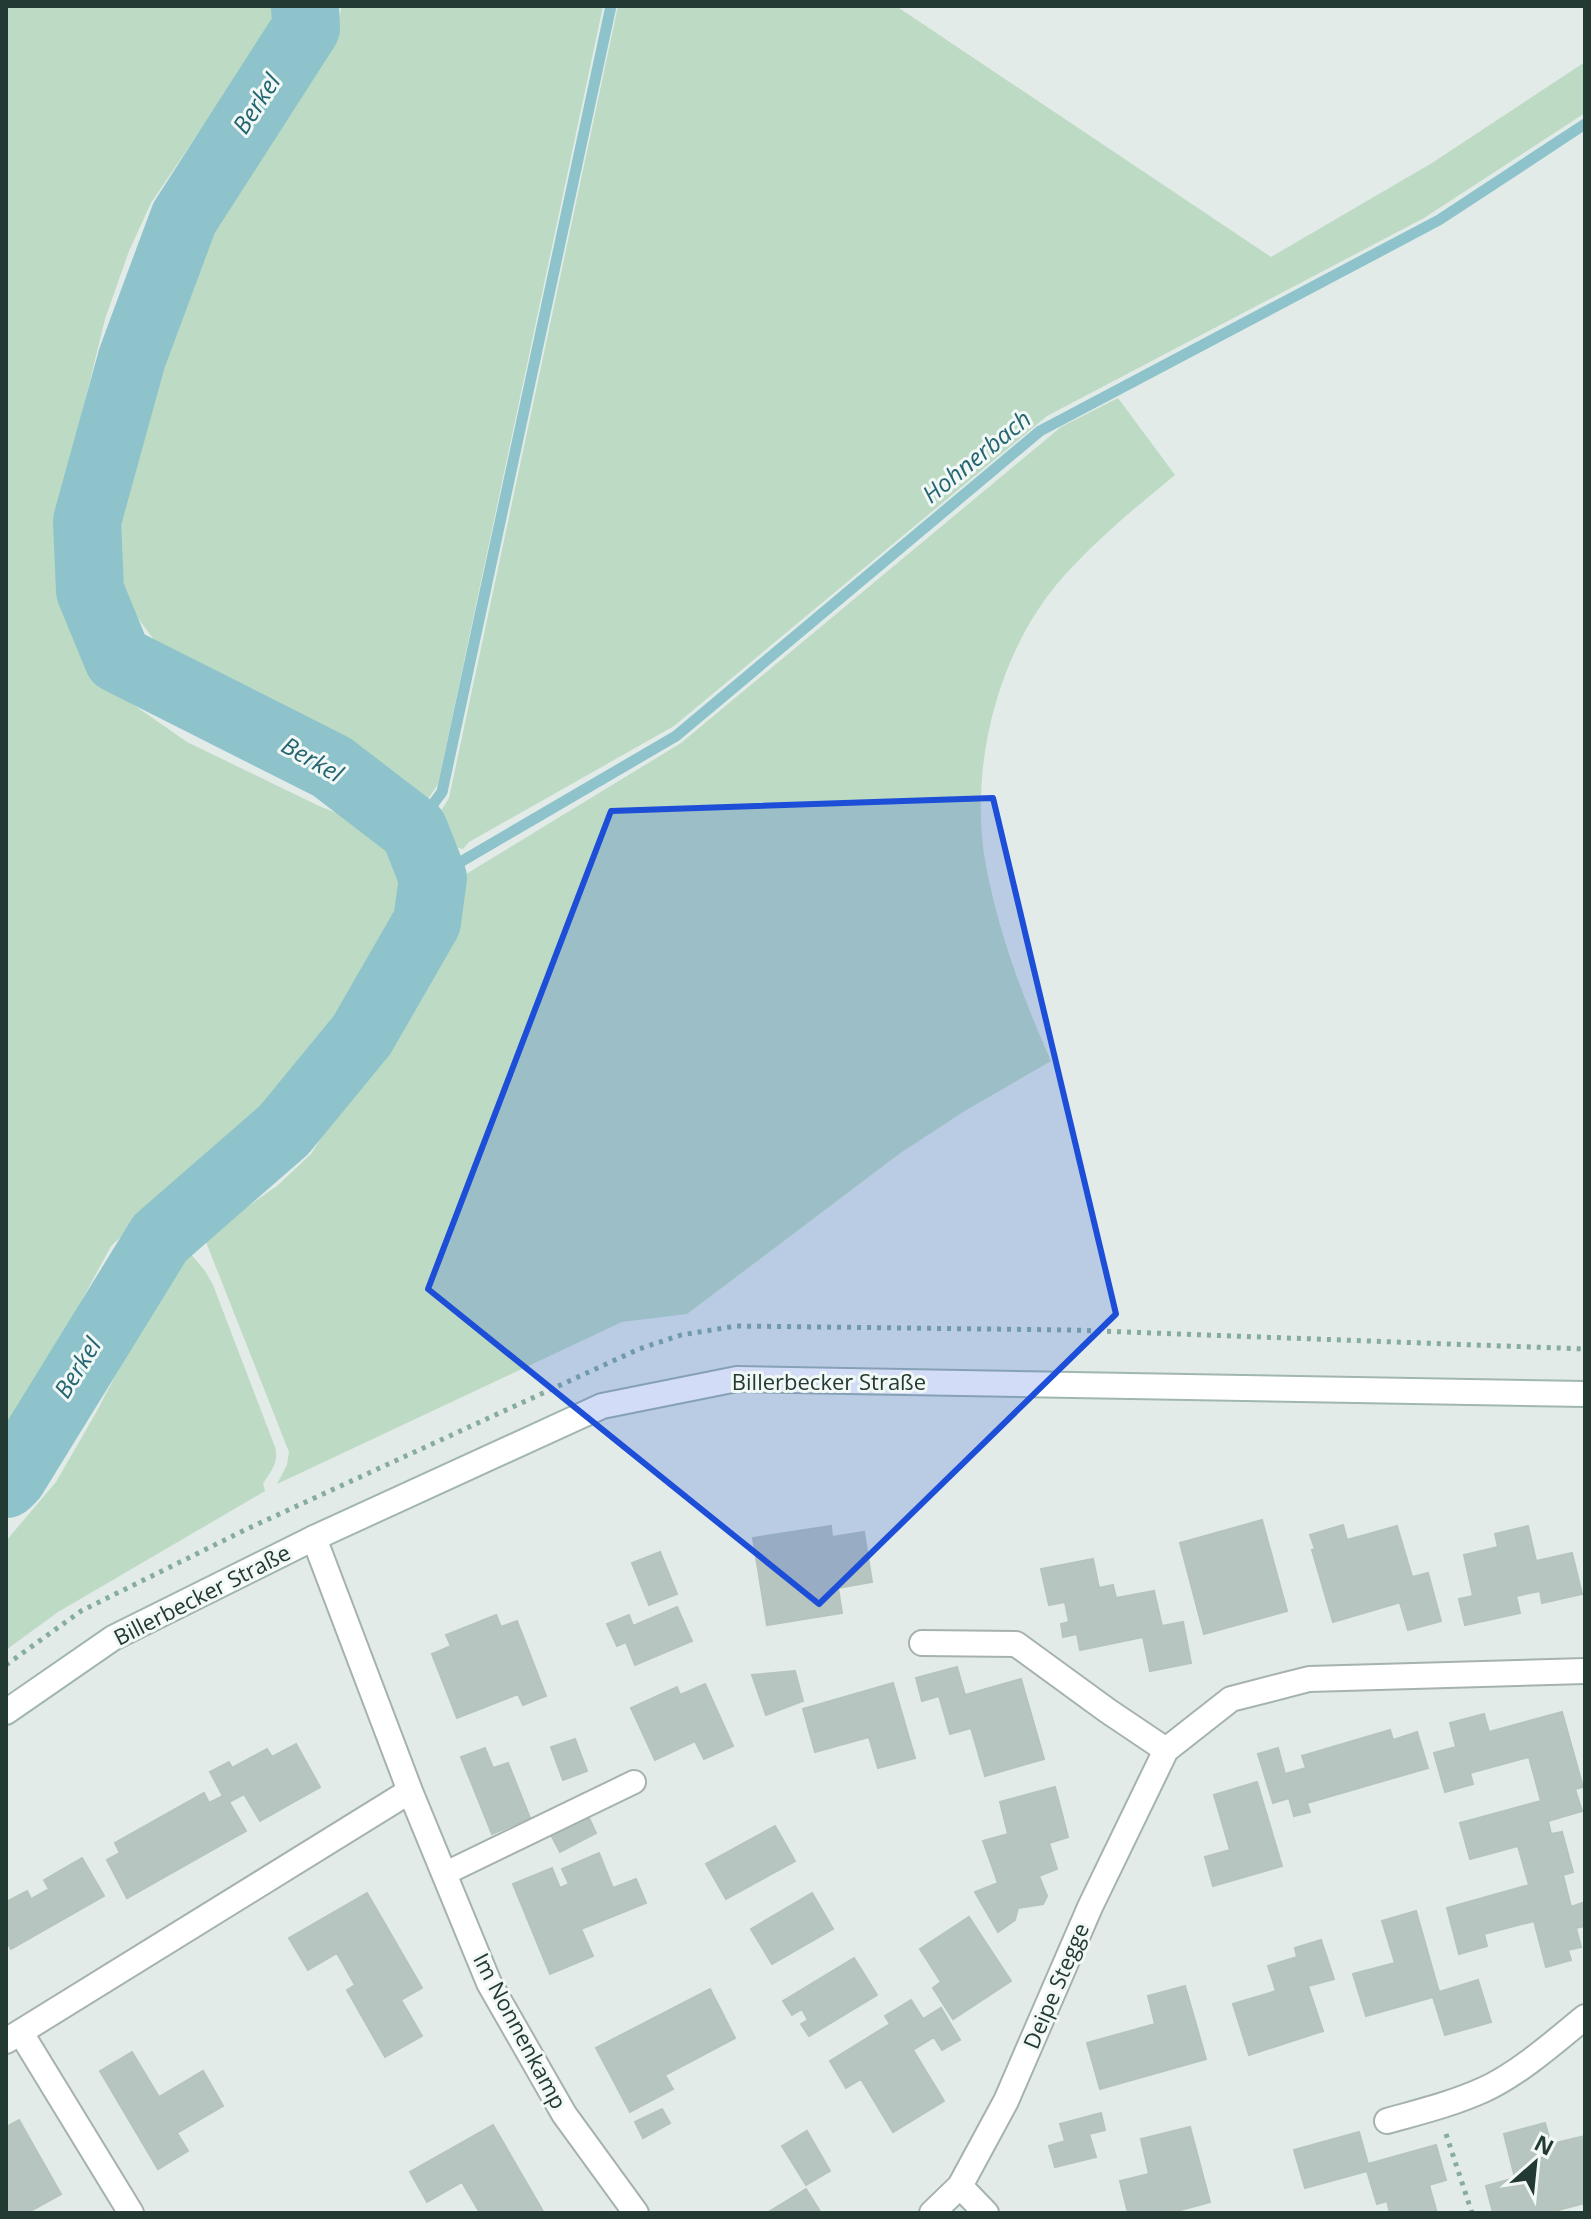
<svg xmlns="http://www.w3.org/2000/svg" width="1591" height="2219" viewBox="0 0 1591 2219" font-family="'Open Sans',sans-serif">
	<style>
		.green { fill: #bcdac4 }
		.lines { fill: none; stroke-linecap: round; stroke-linejoin: round }
		.stream { stroke: #8ec3cb; stroke-width: 11 }
		.river { stroke: #8ec3cb; stroke-width: 68 }
		.building { fill: #b7c5c0; stroke: #b5c4bd; stroke-width: 2 }
		.service-casing { stroke: #a5b2ae; stroke-width: 26 }
		.minor-casing { stroke: #a5b2ae; stroke-width: 28 }
		.secondary-casing { stroke: #a1b6ae; stroke-width: 28 }
		.path { stroke: #85ac9f; stroke-width: 5; stroke-dasharray: 4 6; stroke-linecap: butt }
		.service { stroke: #fff; stroke-width: 22 }
		.minor { stroke: #fff; stroke-width: 24 }
		.secondary { stroke: #fff; stroke-width: 24 }
		.marked { fill: #1d4ed8; fill-opacity: 0.2; stroke: #1d4ed8; stroke-width: 6; stroke-linejoin: round }
		.labels { text-anchor: middle; stroke-width: 6; stroke-linejoin: round; paint-order: stroke }
		.street-label { font-size: 22px; fill: #233a34; stroke: #f2f8f5 }
		.water-label { font-size: 24px; font-style: italic; fill: #236571; stroke: #f2f8f5 }
	</style>
	<rect width="100%" height="100%" fill="#e2ebe7"/>
	<!-- green -->
	<path class="green" d="M 6,6 L 274,6 L 269,28 L 151,203 L 129,251 L 105,319 L 58,512 L 58,591 L 77,646 L 93,674 L 121,696 L 187,742 L 319,806 L 359,822 L 390,846 L 407,873 L 405,912 L 290,1081 L 217,1162 L 158,1202 L 111,1246 L 34,1389 L 6,1433 Z
		M 342,6 L 603,6 L 438,784 L 428,799 L 412,786 L 202,679 L 161,649 L 127,604 L 118,555 L 121,506 L 183,284 L 227,203 L 331,45 Z
		M 618,6 L 896,6 L 1271,257 L 1432,163 L 1585,62 L 1585,113 L 1424,218 L 1047,416 L 674,726 L 469,842 L 463,849 L 458,848 L 439,814 L 449,798 Z
		M 1118,398 L 1175,475 C 1136,507 1097,539 1063,577 C 997,651 968,769 986,866 C 999,934 1023,998 1051,1061 L 963,1112 L 899,1154 L 687,1314 L 622,1322 L 277,1484 L 287,1465 L 289,1452 L 204,1237 L 277,1186 L 311,1154 L 416,989 L 445,934 L 463,876 L 681,743 L 1061,427 Z
		M 190,1253 L 205,1271 L 213,1285 L 275,1447 C 279,1464 271,1470 263,1484 L 265,1491 L 58,1612 L 6,1650 L 6,1541 L 56,1482 L 97,1411 L 150,1309 L 176,1268 Z"/>
	<g class="lines">
		<!-- stream -->
		<path class="stream" d="M 414,830 L 442,792 L 611,6
			M 433,878 L 676,736 L 1040,431 L 1439,220 L 1585,124
			M 6,1445 L 13,1477"/>
		<!-- river -->
		<path class="river" d="M 6,1484 L 13,1477 L 160,1238 L 284,1130 L 362,1035 L 427,922 L 433,878 L 414,830 L 332,767 L 118,659 L 90,591 L 87,521 L 132,358 L 184,218 L 306,28 L 305,6"/>
	</g>
	<!-- building -->
	<path class="building" d="M 1262,1520 L 1287,1611 L 1204,1634 L 1180,1543 Z
		M 1343,1525 L 1347,1540 L 1397,1526 L 1418,1597 L 1333,1622 L 1312,1550 L 1315,1549 L 1310,1535 Z
		M 831,1526 L 832,1537 L 864,1532 L 872,1582 L 838,1588 L 842,1613 L 767,1625 L 753,1538 Z
		M 1528,1526 L 1536,1561 L 1572,1553 L 1582,1594 L 1542,1603 L 1540,1591 L 1516,1596 L 1520,1613 L 1465,1625 L 1459,1599 L 1473,1596 L 1464,1555 L 1498,1547 L 1495,1534 Z
		M 660,1552 L 677,1594 L 649,1605 L 632,1563 Z
		M 1093,1559 L 1099,1588 L 1113,1585 L 1116,1598 L 1154,1591 L 1162,1626 L 1183,1622 L 1191,1663 L 1150,1671 L 1143,1637 L 1080,1650 L 1077,1634 L 1063,1637 L 1061,1624 L 1069,1622 L 1065,1602 L 1049,1605 L 1041,1569 Z
		M 1428,1573 L 1441,1621 L 1408,1630 L 1400,1603 L 1418,1597 L 1412,1577 Z
		M 677,1607 L 692,1641 L 635,1665 L 626,1642 L 617,1646 L 607,1624 L 629,1615 L 633,1626 Z
		M 496,1615 L 501,1627 L 517,1621 L 546,1696 L 523,1705 L 518,1694 L 457,1718 L 432,1654 L 451,1646 L 446,1635 Z
		M 957,1667 L 965,1695 L 1021,1679 L 1044,1759 L 985,1776 L 971,1728 L 950,1734 L 939,1696 L 922,1701 L 916,1678 Z
		M 795,1671 L 803,1701 L 766,1715 L 752,1675 Z
		M 893,1683 L 915,1758 L 878,1768 L 869,1737 L 815,1752 L 803,1709 Z
		M 705,1684 L 733,1746 L 704,1759 L 695,1741 L 655,1760 L 631,1708 L 677,1687 L 680,1695 Z
		M 1562,1712 L 1583,1787 L 1575,1789 L 1582,1811 L 1548,1821 L 1551,1834 L 1562,1832 L 1573,1872 L 1563,1875 L 1571,1907 L 1582,1903 L 1585,1914 L 1585,1926 L 1576,1928 L 1581,1947 L 1568,1950 L 1571,1960 L 1546,1967 L 1534,1921 L 1484,1934 L 1487,1946 L 1459,1954 L 1447,1908 L 1529,1885 L 1518,1846 L 1470,1859 L 1460,1823 L 1541,1801 L 1529,1757 L 1470,1773 L 1473,1784 L 1445,1792 L 1434,1753 L 1456,1747 L 1450,1723 L 1484,1714 L 1489,1732 Z
		M 1390,1730 L 1393,1740 L 1417,1732 L 1428,1768 L 1307,1803 L 1310,1812 L 1294,1816 L 1289,1798 L 1273,1803 L 1258,1754 L 1278,1748 L 1285,1774 L 1306,1768 L 1302,1756 Z
		M 575,1739 L 587,1771 L 563,1780 L 551,1747 Z
		M 296,1744 L 320,1787 L 260,1821 L 244,1794 L 229,1802 L 246,1831 L 127,1898 L 107,1860 L 120,1853 L 115,1843 L 204,1793 L 209,1803 L 223,1796 L 210,1772 L 229,1762 L 232,1768 L 267,1749 L 272,1757 Z
		M 485,1748 L 493,1768 L 508,1763 L 530,1818 L 492,1834 L 461,1757 Z
		M 1257,1782 L 1282,1866 L 1213,1886 L 1205,1857 L 1230,1850 L 1214,1795 Z
		M 1055,1787 L 1068,1837 L 1049,1843 L 1057,1869 L 1039,1876 L 1047,1896 L 1043,1904 L 1018,1908 L 1015,1920 L 998,1932 L 975,1892 L 998,1883 L 983,1841 L 1008,1834 L 1000,1802 Z
		M 587,1814 L 596,1833 L 560,1852 L 550,1833 Z
		M 775,1826 L 795,1861 L 726,1899 L 706,1864 Z
		M 599,1853 L 613,1888 L 636,1879 L 646,1903 L 581,1929 L 593,1956 L 550,1974 L 513,1884 L 552,1868 L 560,1888 L 569,1884 L 562,1869 Z
		M 82,1858 L 104,1896 L 11,1949 L 6,1940 L 6,1902 L 27,1891 L 31,1899 L 49,1889 L 44,1880 Z
		M 367,1893 L 422,1988 L 401,2000 L 422,2036 L 385,2057 L 347,1990 L 355,1985 L 337,1953 L 308,1970 L 289,1938 Z
		M 812,1893 L 833,1929 L 772,1964 L 751,1929 Z
		M 1416,1911 L 1439,1992 L 1478,1980 L 1491,2022 L 1445,2035 L 1433,1997 L 1366,2016 L 1353,1974 L 1395,1963 L 1382,1921 Z
		M 969,1917 L 1011,1981 L 953,2019 L 933,1988 L 941,1982 L 920,1949 Z
		M 1321,1940 L 1334,1979 L 1308,1986 L 1323,2031 L 1249,2055 L 1233,2004 L 1276,1991 L 1268,1966 L 1297,1957 L 1295,1948 Z
		M 854,1958 L 877,1995 L 809,2036 L 801,2024 L 808,2020 L 802,2009 L 792,2015 L 783,2001 Z
		M 1185,1986 L 1206,2059 L 1100,2089 L 1087,2043 L 1155,2024 L 1148,1996 Z
		M 710,1989 L 735,2038 L 665,2075 L 673,2089 L 630,2112 L 596,2048 Z
		M 911,2000 L 923,2019 L 941,2008 L 960,2040 L 942,2050 L 934,2037 L 913,2050 L 944,2101 L 893,2132 L 861,2079 L 846,2088 L 830,2061 L 890,2024 L 885,2016 Z
		M 132,2052 L 159,2097 L 203,2071 L 223,2106 L 177,2133 L 188,2151 L 158,2169 L 100,2071 Z
		M 662,2109 L 670,2123 L 643,2138 L 635,2122 Z
		M 1101,2113 L 1105,2130 L 1089,2134 L 1096,2157 L 1055,2167 L 1049,2146 L 1065,2141 L 1060,2124 Z
		M 19,2120 L 61,2194 L 27,2213 L 6,2213 L 6,2127 Z
		M 1545,2123 L 1551,2144 L 1585,2136 L 1585,2203 L 1547,2213 L 1493,2213 L 1486,2186 L 1515,2178 L 1504,2134 Z
		M 493,2125 L 544,2213 L 480,2213 L 462,2182 L 427,2202 L 410,2172 Z
		M 1190,2127 L 1210,2202 L 1170,2213 L 1128,2213 L 1120,2181 L 1149,2174 L 1141,2139 Z
		M 807,2131 L 830,2171 L 806,2185 L 782,2146 Z
		M 1359,2132 L 1368,2164 L 1436,2145 L 1446,2180 L 1429,2185 L 1437,2213 L 1390,2213 L 1387,2201 L 1377,2204 L 1367,2171 L 1305,2188 L 1294,2150 Z
		M 806,2189 L 821,2213 L 767,2213 Z"/>
	<g class="lines">
		<defs>
			<path id="service" d="M 446,1873 L 634,1782"/>
			<path id="minor" d="M 314,1538 L 410,1791 L 489,1983 L 564,2114 L 636,2213
				M 922,1643 L 1016,1644 L 1108,1711 L 1166,1750
				M 21,2033 L 131,2213
				M 6,2041 L 410,1791
				M 1387,2121 C 1419,2112 1452,2104 1483,2090 C 1517,2075 1556,2041 1585,2017
				M 932,2213 L 960,2186
				M 986,2213 L 960,2186 L 1006,2101 L 1090,1907 L 1166,1750 L 1231,1699 L 1309,1679 L 1585,1671"/>
			<path id="secondary" d="M 6,1712 L 113,1638 L 314,1538 L 602,1406 L 737,1379 L 1585,1394"/>
		</defs>
		<!-- service casing -->
		<use href="#service" class="service-casing"/>
		<!-- minor casing -->
		<use href="#minor" class="minor-casing"/>
		<!-- secondary casing -->
		<use href="#secondary" class="secondary-casing"/>
		<!-- path -->
		<path class="path" d="M 6,1665 L 81,1611 L 249,1528 L 639,1349 L 681,1335 L 736,1326 L 1071,1330 L 1585,1349
			M 1446,2134 L 1472,2213"/>
		<!-- service -->
		<use href="#service" class="service"/>
		<!-- minor -->
		<use href="#minor" class="minor"/>
		<!-- secondary -->
		<use href="#secondary" class="secondary"/>
	</g>
	<!-- marked area -->
	<path class="marked" d="M 993,798 L 1116,1314 L 819,1604 L 428,1289 L 611,811 Z"/>
	<g class="labels">
		<!-- street labels -->
		<g class="street-label">
			<text x="829" y="1390">Billerbecker Straße</text>
			<text transform="translate(202 1595) rotate(-27)" y="8">Billerbecker Straße</text>
			<text transform="translate(1056 1986) rotate(-67)" y="8">Deipe Stegge</text>
			<text transform="translate(520 2031) rotate(62)" y="8">Im Nonnenkamp</text>
		</g>
		<!-- water labels -->
		<g class="water-label">
			<text transform="translate(257 104) rotate(-57)" y="8">Berkel</text>
			<text transform="translate(977 457) rotate(-39)" y="8">Hohnerbach</text>
			<text transform="translate(312 760) rotate(30)" y="8">Berkel</text>
			<text transform="translate(78 1368) rotate(-58)" y="8">Berkel</text>
		</g>
	</g>
	<!-- border -->
	<rect width="1591" height="2219" fill="none" stroke="#233a34" stroke-width="16"/>
	<!-- north arrow -->
	<g transform="translate(1535 2163) rotate(27)" stroke="#f2f8f5" stroke-width="6" paint-order="stroke">
	<path d="M0-6L14 30L0 20L-14 30Z" fill="#233a34"/>
	<text y="-12" font-size="22" font-weight="bold" text-anchor="middle" fill="#233a34">N</text>
	</g>
</svg>
